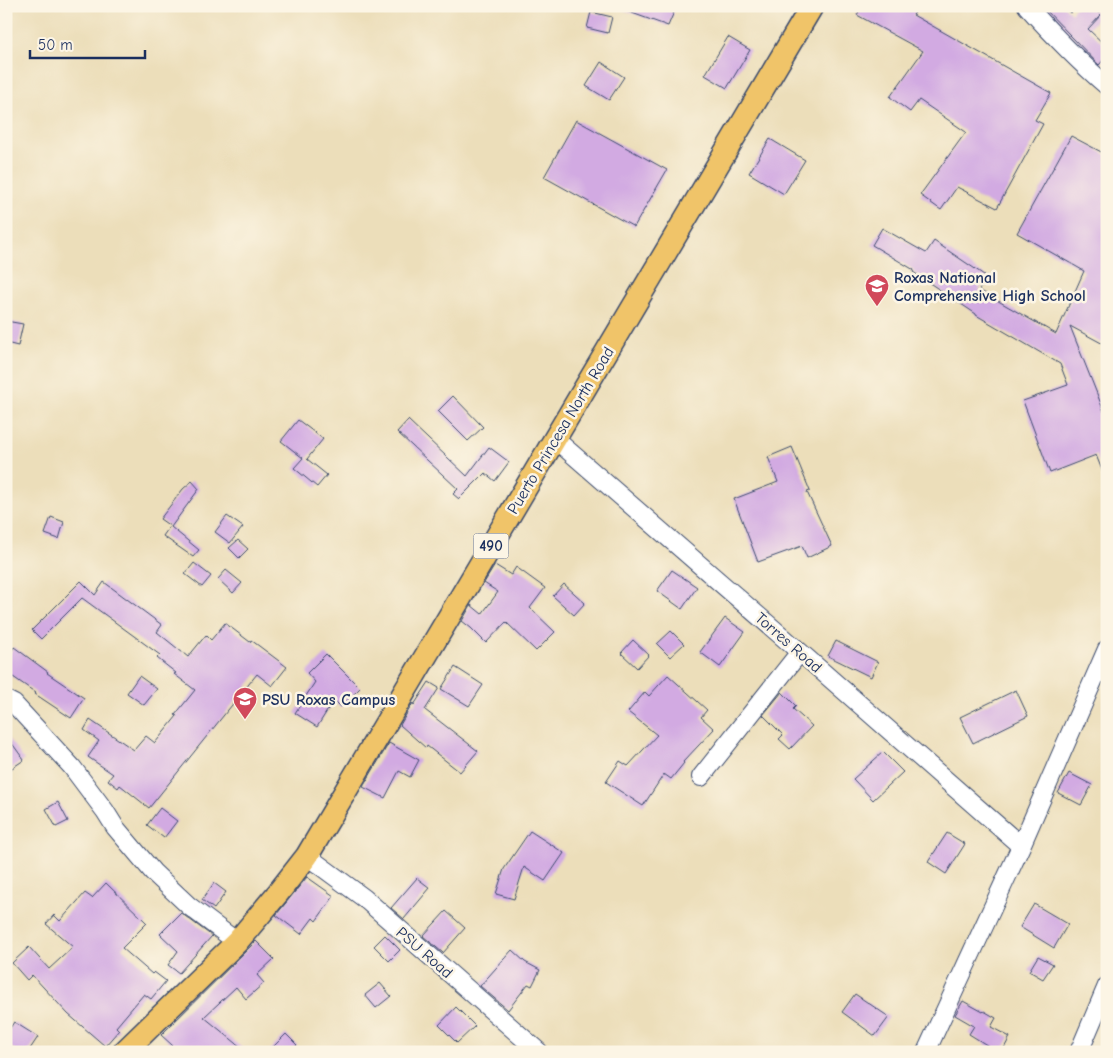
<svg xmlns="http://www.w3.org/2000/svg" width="1113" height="1058" viewBox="0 0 1113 1058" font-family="'Comic Neue',sans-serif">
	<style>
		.building { fill: #d2aae2 }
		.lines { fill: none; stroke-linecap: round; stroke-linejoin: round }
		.minor-casing { stroke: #3a496c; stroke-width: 20 }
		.major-casing { stroke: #3a496c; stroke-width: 25 }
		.minor { stroke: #fff; stroke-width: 18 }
		.major { stroke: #f0c469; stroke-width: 22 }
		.labels { text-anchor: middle; stroke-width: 5; stroke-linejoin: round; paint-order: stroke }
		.shield { fill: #fcf5e5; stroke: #5e6a86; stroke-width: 1 }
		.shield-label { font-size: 15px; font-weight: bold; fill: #1b2f5e }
		.poi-label { font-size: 16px; font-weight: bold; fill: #1b2f5e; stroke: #fcf5e5; text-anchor: start }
		.street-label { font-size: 16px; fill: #1b2f5e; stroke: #fcf5e5 }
	</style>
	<rect width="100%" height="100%" fill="#fcf5e5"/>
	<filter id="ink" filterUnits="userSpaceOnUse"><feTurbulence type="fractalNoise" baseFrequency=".02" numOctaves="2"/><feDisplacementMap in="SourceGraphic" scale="10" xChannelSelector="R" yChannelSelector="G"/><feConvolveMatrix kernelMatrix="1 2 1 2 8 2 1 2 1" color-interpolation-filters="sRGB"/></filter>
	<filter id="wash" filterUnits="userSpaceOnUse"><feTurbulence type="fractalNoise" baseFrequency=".0096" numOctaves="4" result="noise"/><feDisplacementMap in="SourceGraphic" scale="20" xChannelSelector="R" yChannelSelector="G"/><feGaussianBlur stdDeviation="1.12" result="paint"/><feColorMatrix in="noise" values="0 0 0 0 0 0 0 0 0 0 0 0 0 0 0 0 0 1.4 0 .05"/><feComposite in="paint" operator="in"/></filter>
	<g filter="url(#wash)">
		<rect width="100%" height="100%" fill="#ecdeba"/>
		<g id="blocks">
			<!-- building -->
			<path class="building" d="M 618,6 L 659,6 L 674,12 L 668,26 L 618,8 Z
				M 862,6 L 907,6 L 916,11 L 913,15 L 1051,93 L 1035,120 L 1043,124 L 997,208 L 957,187 L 941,210 L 920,195 L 966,132 L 919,100 L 910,112 L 890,97 L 923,51 L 857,15 Z
				M 1042,6 L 1064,6 L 1071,13 L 1077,6 L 1092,6 L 1101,15 L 1088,29 L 1107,47 L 1107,56 L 1099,65 Z
				M 591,12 L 612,17 L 608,33 L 587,28 Z
				M 728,37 L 750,50 L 727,88 L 705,75 Z
				M 601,62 L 624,77 L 609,100 L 586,86 Z
				M 576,120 L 667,170 L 634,227 L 544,177 Z
				M 1071,136 L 1107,155 L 1107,346 L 1070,326 L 1107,419 L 1106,480 L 1096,455 L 1050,473 L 1023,401 L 1068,385 L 1060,364 L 976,315 L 976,314 L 913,272 L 914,270 L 872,245 L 882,228 L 926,253 L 934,241 L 987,277 L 979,290 L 1056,334 L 1084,271 L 1017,233 Z
				M 770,139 L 805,160 L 784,194 L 749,173 Z
				M 6,321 L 23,324 L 18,346 L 6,343 Z
				M 453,396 L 483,427 L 468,441 L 438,411 Z
				M 298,420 L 323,439 L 307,459 L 327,475 L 317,487 L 294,468 L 303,458 L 281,441 Z
				M 408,420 L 467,476 L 489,447 L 509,462 L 495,481 L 485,473 L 459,499 L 453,494 L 458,489 L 397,432 Z
				M 792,447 L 810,491 L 807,492 L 832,546 L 807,558 L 802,546 L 758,562 L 734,499 L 778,482 L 768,457 Z
				M 192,481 L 199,489 L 171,527 L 199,550 L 193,557 L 163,536 L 170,526 L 160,519 L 183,489 Z
				M 227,516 L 243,527 L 230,543 L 215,532 Z
				M 51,517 L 64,522 L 59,539 L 45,534 Z
				M 238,540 L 248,549 L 239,558 L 229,548 Z
				M 194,563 L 211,576 L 202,587 L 185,574 Z
				M 495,565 L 511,575 L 516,567 L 545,588 L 530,608 L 555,632 L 536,651 L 506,622 L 486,643 L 471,628 L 462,621 L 471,605 L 482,614 L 498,592 L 484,583 Z
				M 226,570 L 242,583 L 233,593 L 218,579 Z
				M 672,570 L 697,587 L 682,609 L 657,591 Z
				M 81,581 L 95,595 L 104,582 L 162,625 L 157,632 L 188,657 L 206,635 L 211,640 L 225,623 L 250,642 L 251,640 L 287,667 L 272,686 L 257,674 L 149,808 L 120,785 L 118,788 L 108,780 L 113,774 L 88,757 L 99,741 L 84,730 L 90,720 L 134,750 L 146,736 L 155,743 L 177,716 L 175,715 L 195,690 L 174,674 L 176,673 L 157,658 L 160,655 L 82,598 L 41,639 L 32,630 Z
				M 564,584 L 585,603 L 574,615 L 553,596 Z
				M 725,618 L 745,632 L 720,667 L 700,652 Z
				M 671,631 L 684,644 L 670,657 L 657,644 Z
				M 633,640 L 649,655 L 637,668 L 621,653 Z
				M 836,641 L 878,662 L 871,677 L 828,656 Z
				M 14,647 L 48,672 L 47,673 L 84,698 L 71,718 L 35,694 L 36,693 L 6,672 L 6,658 Z
				M 326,654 L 360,688 L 341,707 L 334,700 L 317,727 L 295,713 L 315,682 L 307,673 Z
				M 455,667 L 483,685 L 469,706 L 441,689 Z
				M 668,675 L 707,710 L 701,717 L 714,729 L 683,762 L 684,763 L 671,779 L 664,774 L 643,806 L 606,782 L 620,761 L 628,766 L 657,735 L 628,712 L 645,692 L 649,696 Z
				M 139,676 L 157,689 L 144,705 L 127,693 Z
				M 429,682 L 439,688 L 425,710 L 478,751 L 460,772 L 427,746 L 426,748 L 400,725 L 413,703 L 414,705 Z
				M 1016,690 L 1028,716 L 973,743 L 960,717 Z
				M 782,692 L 796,706 L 793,709 L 812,726 L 790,749 L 779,739 L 783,735 L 763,715 Z
				M 6,735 L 24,760 L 6,772 Z
				M 389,743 L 419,760 L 410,777 L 399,771 L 385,798 L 363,787 Z
				M 883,752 L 903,772 L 873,800 L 853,779 Z
				M 1069,773 L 1092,785 L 1081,805 L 1058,793 Z
				M 58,802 L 68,821 L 56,827 L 46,809 Z
				M 160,808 L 177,821 L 164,838 L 147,825 Z
				M 530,831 L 564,853 L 545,881 L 524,867 L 514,899 L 496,894 L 504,869 Z
				M 947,833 L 965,844 L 946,874 L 928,862 Z
				M 307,877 L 334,896 L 316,921 L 313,918 L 301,934 L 276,915 Z
				M 417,878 L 430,888 L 404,919 L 391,908 Z
				M 106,883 L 147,923 L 122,948 L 152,974 L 154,972 L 166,981 L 151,999 L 144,994 L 116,1027 L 119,1030 L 105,1046 L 68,1014 L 32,975 L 27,980 L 12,963 L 29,947 L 49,969 L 73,947 L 46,924 L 54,915 L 60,921 L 85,893 L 92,898 Z
				M 214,883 L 226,892 L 214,909 L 202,900 Z
				M 1034,904 L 1068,924 L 1054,948 L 1020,927 Z
				M 446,911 L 465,928 L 443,953 L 423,936 Z
				M 181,913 L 212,936 L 179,973 L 168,965 L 178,951 L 160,934 Z
				M 385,935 L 400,950 L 389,961 L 374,946 Z
				M 256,941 L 274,959 L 257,975 L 264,983 L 246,999 L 236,987 L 204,1017 L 247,1052 L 165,1052 L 172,1045 L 161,1035 Z
				M 512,950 L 525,962 L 540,970 L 532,986 L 528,984 L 508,1010 L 480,986 Z
				M 1038,956 L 1053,964 L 1043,979 L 1029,971 Z
				M 380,983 L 391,996 L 376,1008 L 365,995 Z
				M 855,994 L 889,1017 L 875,1036 L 842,1012 Z
				M 963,1001 L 983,1012 L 984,1011 L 996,1018 L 991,1027 L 1010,1037 L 1002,1052 L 999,1052 L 990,1047 L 969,1034 L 974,1026 L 955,1015 Z
				M 456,1007 L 475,1026 L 457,1043 L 439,1025 Z
				M 14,1022 L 38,1037 L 28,1052 L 18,1052 L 6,1044 L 6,1034 Z
				M 286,1034 L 297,1045 L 291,1052 L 268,1052 Z"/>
		</g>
	</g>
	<g filter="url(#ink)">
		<use href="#blocks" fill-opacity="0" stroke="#3a496c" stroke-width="1"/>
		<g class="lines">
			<defs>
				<path id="minor" d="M 1027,6 C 1052,34 1078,61 1107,86
					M 555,439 L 800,652 L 1021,846
					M 6,700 L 14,704 L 72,767 L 105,811 L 115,827 L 153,872 L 189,906 L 237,942
					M 701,777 L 800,652
					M 307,856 L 364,898 L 539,1052
					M 926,1052 L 1021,846 L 1107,649
					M 1079,1052 L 1107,986"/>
				<path id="major" d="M 124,1052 L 237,942 L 278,893 L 307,856 L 812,6"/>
			</defs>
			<!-- minor casing -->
			<use href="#minor" class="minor-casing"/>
			<!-- major casing -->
			<use href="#major" class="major-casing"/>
			<!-- minor -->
			<use href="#minor" class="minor"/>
			<!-- major -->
			<use href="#major" class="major"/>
		</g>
	</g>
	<!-- icons -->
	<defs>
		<symbol id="school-pin" viewBox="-11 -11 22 30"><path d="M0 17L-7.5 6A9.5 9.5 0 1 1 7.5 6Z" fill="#d1495b" stroke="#fcf5e5"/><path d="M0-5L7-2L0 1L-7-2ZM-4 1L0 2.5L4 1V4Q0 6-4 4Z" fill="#fff"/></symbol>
	</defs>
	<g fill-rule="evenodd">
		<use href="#school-pin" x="863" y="272" width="28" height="38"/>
		<use href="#school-pin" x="231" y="685" width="28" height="38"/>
	</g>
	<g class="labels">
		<!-- shield labels -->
		<rect class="shield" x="473.5" y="533.5" width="35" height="25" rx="4"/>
		<g class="shield-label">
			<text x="491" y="551">490</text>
		</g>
		<!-- poi labels -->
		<g class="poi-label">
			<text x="894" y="283">Roxas National<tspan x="894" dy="18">Comprehensive High School</tspan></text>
			<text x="262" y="705">PSU Roxas Campus</text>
		</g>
		<!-- street labels -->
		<g class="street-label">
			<text transform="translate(560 430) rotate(-59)" y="6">Puerto Princesa North Road</text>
			<text transform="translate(789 642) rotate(41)" y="6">Torres Road</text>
			<text transform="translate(425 952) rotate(41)" y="6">PSU Road</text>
		</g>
	</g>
	<!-- margin -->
	<rect width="1113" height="1058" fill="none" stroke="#fcf5e5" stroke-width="25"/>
	<!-- scale -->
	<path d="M30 50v8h115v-8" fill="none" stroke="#1b2f5e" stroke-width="2.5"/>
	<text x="38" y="50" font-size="15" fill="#1b2f5e" stroke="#fcf5e5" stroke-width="4" paint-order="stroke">50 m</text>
</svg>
